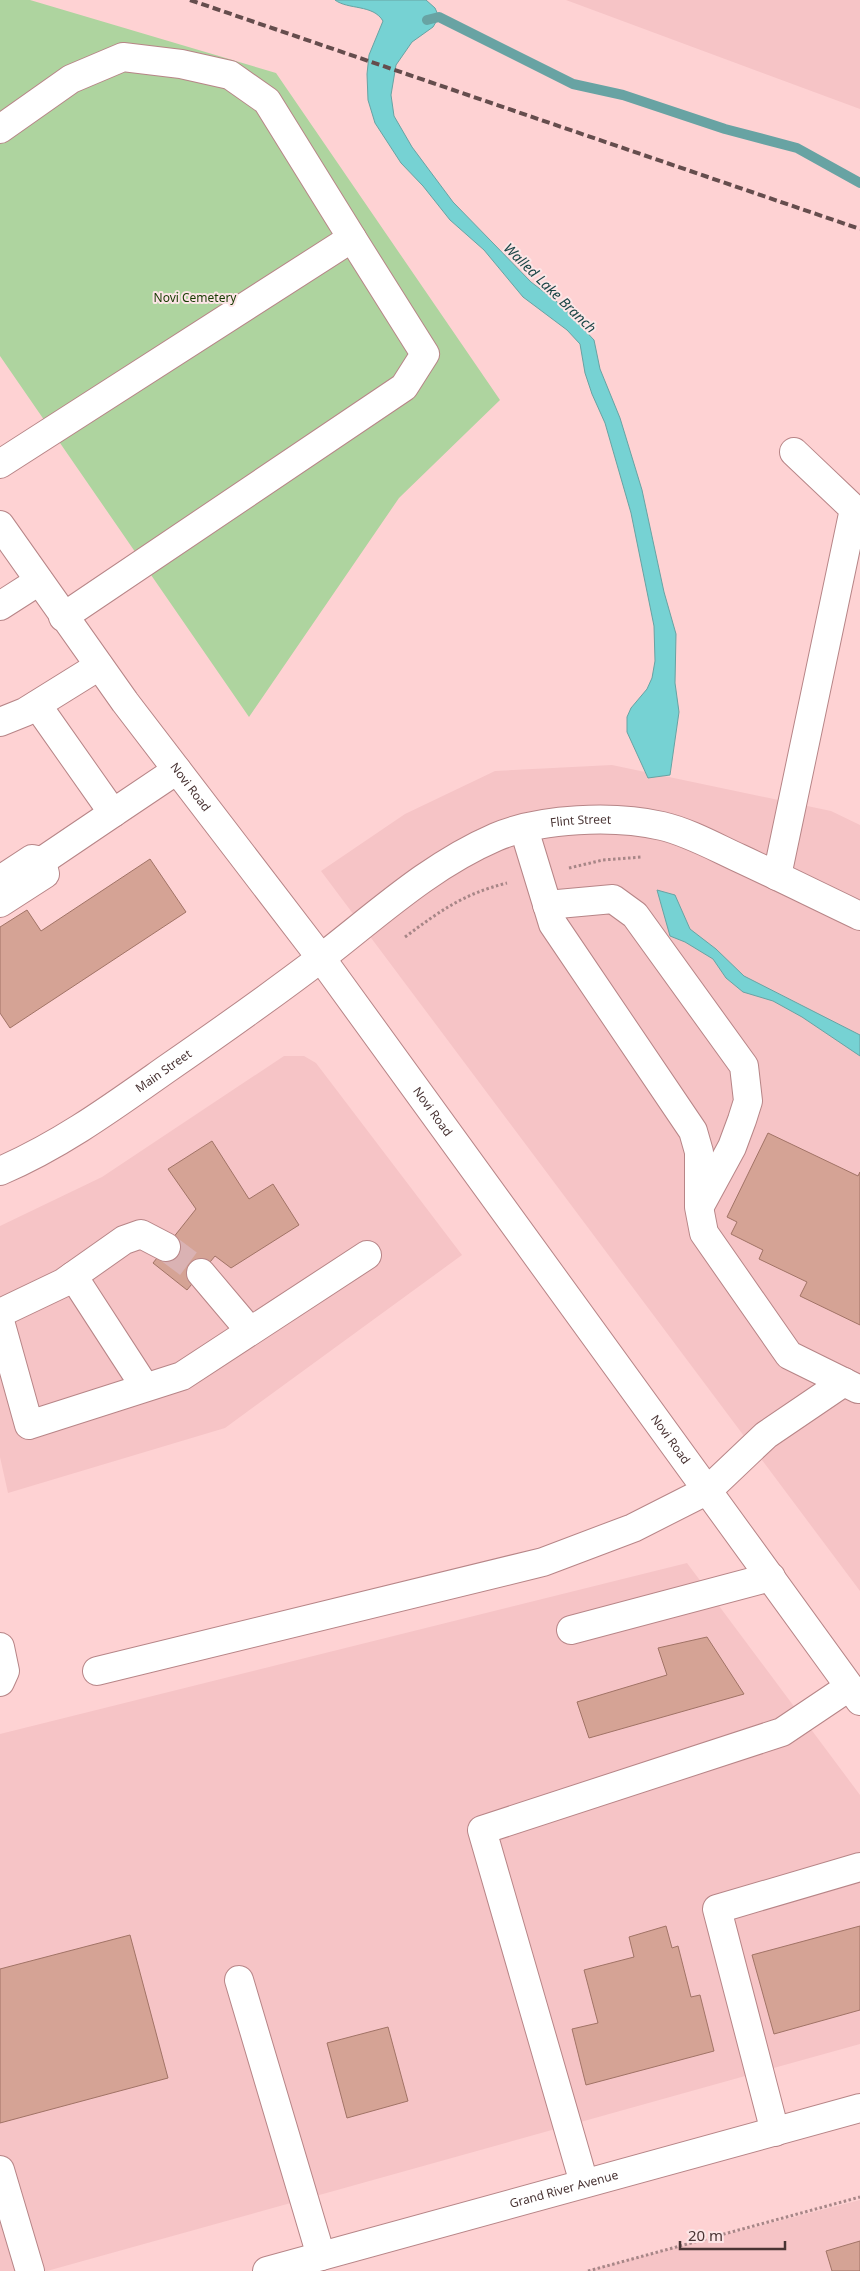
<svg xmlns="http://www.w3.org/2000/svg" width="860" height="2271" viewBox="0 0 860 2271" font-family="'Noto Sans',sans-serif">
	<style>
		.built { fill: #f6c4c6 }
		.green { fill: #aed49f }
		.water { fill: #76d2d3; stroke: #68a3a3 }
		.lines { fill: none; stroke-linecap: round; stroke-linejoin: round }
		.stream { stroke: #68a3a3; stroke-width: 10 }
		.building { fill: #d5a395; stroke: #a17366 }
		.minor-tunnel { stroke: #dab2b3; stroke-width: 28; stroke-dasharray: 28 14; stroke-linecap: butt }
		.minor-casing { stroke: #b78587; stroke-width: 30 }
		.major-casing { stroke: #b78587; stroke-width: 30 }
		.path { stroke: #a78687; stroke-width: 3; stroke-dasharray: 2.5 2.5; stroke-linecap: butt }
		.minor { stroke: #fff; stroke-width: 28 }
		.major { stroke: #fff; stroke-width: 28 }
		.rail { stroke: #654d4d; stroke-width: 4; stroke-dasharray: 8 4; stroke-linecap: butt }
		.labels { text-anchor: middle; stroke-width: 4; stroke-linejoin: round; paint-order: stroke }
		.park-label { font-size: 12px; fill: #163a00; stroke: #fce5e6 }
		.street-label { font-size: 12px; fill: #493434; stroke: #fce5e6 }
		.water-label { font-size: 14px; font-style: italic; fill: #1b4647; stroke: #fce5e6 }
	</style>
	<rect width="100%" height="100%" fill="#fed2d3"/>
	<!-- built -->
	<path class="built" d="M 566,0 L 860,0 L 860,109 Z
		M 612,765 L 831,811 L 860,825 L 860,1591 L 321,871 L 405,814 L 495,771 Z
		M 284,1056 L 304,1056 L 316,1063 L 462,1255 L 225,1428 L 8,1493 L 0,1457 L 0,1226 L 102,1177 Z
		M 687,1563 L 860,1795 L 860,2044 L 47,2271 L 0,2271 L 0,1734 Z
		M 860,2200 L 860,2271 L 585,2271 Z"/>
	<!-- green -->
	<path class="green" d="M 0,0 L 30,0 L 276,73 L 500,400 L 399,498 L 249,717 L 0,356 Z"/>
	<!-- water -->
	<path class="water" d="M 335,0 L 426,0 L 435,8 L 439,17 L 433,27 L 412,42 L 396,65 L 391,95 L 394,116 L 412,147 L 453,202 L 531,282 L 561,305 L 594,340 L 600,369 L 620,418 L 642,490 L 664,592 L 676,634 L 675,683 L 679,712 L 670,775 L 648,778 L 627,732 L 627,717 L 631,708 L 647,689 L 652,678 L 655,661 L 654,626 L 631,513 L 605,423 L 592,394 L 585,373 L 580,344 L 567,330 L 523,297 L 484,250 L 450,220 L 423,186 L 401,163 L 375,123 L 368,100 L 367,74 L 369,55 L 383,21 C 373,4 348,10 335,0 Z
		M 657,890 L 675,895 L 690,929 L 716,949 L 744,976 L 860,1035 L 860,1056 L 802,1017 L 773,1001 L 743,992 L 726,978 L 713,959 L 685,942 L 670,936 Z"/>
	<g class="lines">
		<!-- stream -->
		<path class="stream" d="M 427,20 L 439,17 L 573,84 L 623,95 L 725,129 L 797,148 L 860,183"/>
	</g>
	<!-- building -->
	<path class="building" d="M 150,859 L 186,912 L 10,1028 L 0,1013 L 0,927 L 27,910 L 41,931 Z
		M 768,1133 L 858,1176 L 860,1172 L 860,1325 L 800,1296 L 807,1282 L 759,1259 L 763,1250 L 731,1234 L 737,1222 L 727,1217 Z
		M 212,1141 L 249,1199 L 273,1184 L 299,1225 L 231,1268 L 215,1256 L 187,1290 L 153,1263 L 196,1209 L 168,1169 Z
		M 707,1637 L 744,1694 L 589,1738 L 577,1702 L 667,1675 L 658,1648 Z
		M 666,1926 L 672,1948 L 678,1946 L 691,1997 L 700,1995 L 714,2051 L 586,2085 L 572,2029 L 598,2023 L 584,1970 L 634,1957 L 629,1937 Z
		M 860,1926 L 860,2010 L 774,2034 L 752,1955 Z
		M 130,1935 L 168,2078 L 0,2123 L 0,1969 Z
		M 388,2027 L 408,2101 L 347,2118 L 327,2043 Z
		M 860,2241 L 860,2271 L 832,2271 L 826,2251 Z"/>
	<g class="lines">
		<!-- minor-tunnel -->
		<path class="minor-tunnel" d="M 166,1247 L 201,1273"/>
		<defs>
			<g id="minor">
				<path d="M 0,129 L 71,79 L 123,57 L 181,64 L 230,75 L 267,101 L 352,238"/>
				<path d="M 0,464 L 352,238 L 425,354 L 404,387 L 63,617"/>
				<path d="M 0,606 L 39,581"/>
				<path d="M 37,705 L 113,813 L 177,770"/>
				<path d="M 0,722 L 25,712 L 99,666"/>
				<path d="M 524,829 L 553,924 L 693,1131 L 699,1152 L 699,1207 L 704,1233 L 789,1355 L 858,1389"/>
				<path d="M 777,876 L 854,509 L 794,452"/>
				<path d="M 0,880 L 32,859 L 42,861 L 113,813"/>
				<path d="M 0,903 L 45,874 L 42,861"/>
				<path d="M 547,905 L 613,899 L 635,915 L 744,1066 L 748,1101 L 742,1120 L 732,1147 L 701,1204"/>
				<path id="s1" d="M 0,1171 C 61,1145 114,1106 168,1068 C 220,1032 271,996 321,958 C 378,914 429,866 496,837 C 541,818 614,815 662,826 C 688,832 715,847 739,858 C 780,877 820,897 860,916"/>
				<path d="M 201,1273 L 250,1331"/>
				<path d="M 73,1276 L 145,1387"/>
				<path d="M 0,1313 L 63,1283 L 124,1240 L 141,1234 L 166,1247"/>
				<path d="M 0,1321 L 29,1425 L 182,1376 L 367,1255"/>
				<path d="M 571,1630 L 771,1577"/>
				<path d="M 0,1647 L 5,1671 L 0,1682"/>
				<path d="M 97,1671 L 543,1562 L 633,1528 L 708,1490 L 766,1435 L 844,1382"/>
				<path d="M 239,1980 L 321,2256"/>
				<path d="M 775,2132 L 717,1909 L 860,1867"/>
				<path d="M 0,2170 L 30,2271"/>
				<path d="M 584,2183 L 482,1830 L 782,1732 L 849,1687"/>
			</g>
			<g id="major">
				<path id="s2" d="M 0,525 L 125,702 L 321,958 L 860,1701"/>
				<path id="s3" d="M 267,2271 L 860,2108"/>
			</g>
		</defs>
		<!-- minor casing -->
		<use href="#minor" class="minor-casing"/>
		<!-- major casing -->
		<use href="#major" class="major-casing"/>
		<!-- path -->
		<path class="path" d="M 569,868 L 603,860 L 642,857
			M 405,937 C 440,911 463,894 507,883
			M 588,2271 L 860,2197"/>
		<!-- minor -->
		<use href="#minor" class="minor"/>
		<!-- major -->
		<use href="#major" class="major"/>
		<!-- rail -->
		<path class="rail" d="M 190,0 L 860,229"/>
	</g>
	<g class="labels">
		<!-- park labels -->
		<g class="park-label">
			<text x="195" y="302">Novi Cemetery</text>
		</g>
		<!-- street labels -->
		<g class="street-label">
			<text dy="4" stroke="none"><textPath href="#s2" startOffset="324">Novi Road</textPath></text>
			<text dy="4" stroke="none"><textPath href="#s1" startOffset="686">Flint Street</textPath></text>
			<text dy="4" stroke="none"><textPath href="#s1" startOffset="192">Main Street</textPath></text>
			<text dy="4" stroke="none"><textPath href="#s2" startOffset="729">Novi Road</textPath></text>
			<text dy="4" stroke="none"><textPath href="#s2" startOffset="1134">Novi Road</textPath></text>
			<text dy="4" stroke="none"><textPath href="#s3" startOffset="308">Grand River Avenue</textPath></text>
		</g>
		<!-- water labels -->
		<g class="water-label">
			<text transform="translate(550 288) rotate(44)" y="5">Walled Lake Branch</text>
		</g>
	</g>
	<!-- scale -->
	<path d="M680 2241v8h105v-8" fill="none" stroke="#493434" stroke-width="2.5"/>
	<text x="688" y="2241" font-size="15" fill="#493434" stroke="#fce5e6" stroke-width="4" paint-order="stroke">20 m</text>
</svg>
